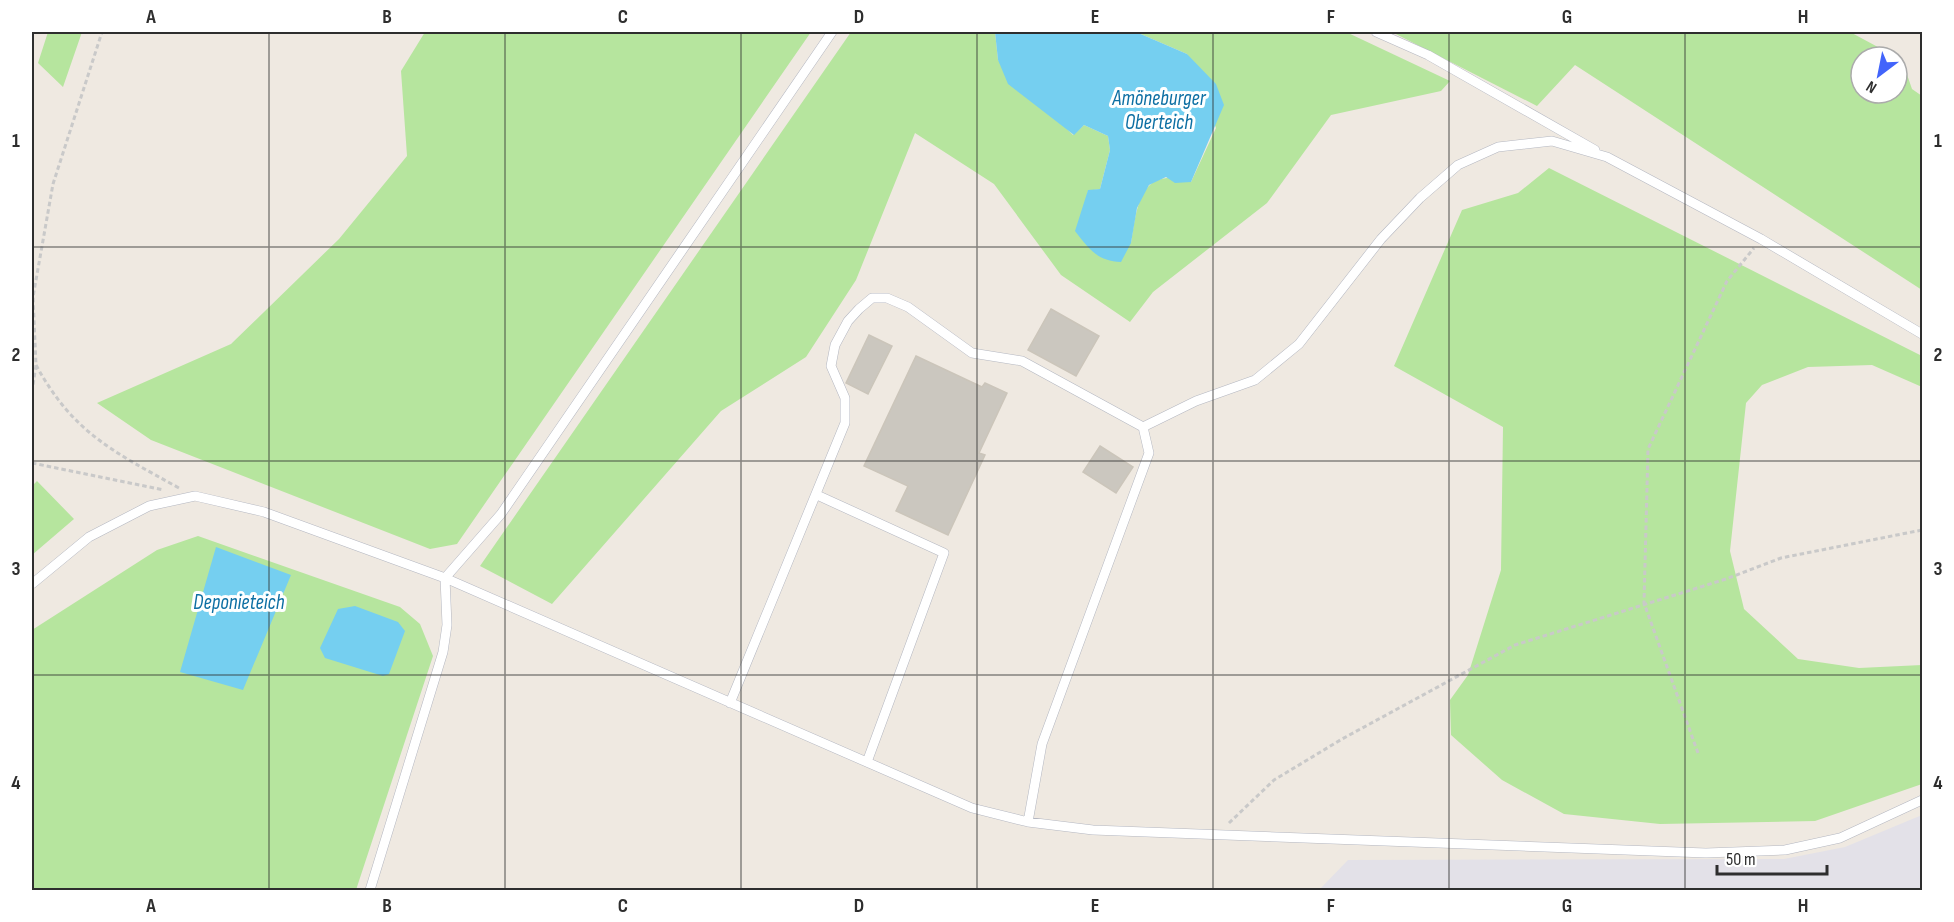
<svg xmlns="http://www.w3.org/2000/svg" width="1954" height="922" viewBox="0 0 1954 922" font-family="'Sofia Sans Condensed',sans-serif">
	<style>
		.industrial { fill: #e3e1e8 }
		.green { fill: #b6e59e; fill-rule: evenodd }
		.water { fill: #75cff0 }
		.building { fill: #cbc7bf; stroke: #cbc5ba; stroke-width: 1.5 }
		.lines { fill: none; stroke-linecap: round; stroke-linejoin: round }
		.lane-casing { stroke: #b4b7c1; stroke-width: 10 }
		.path { stroke: #c9c9c9; stroke-width: 3; stroke-dasharray: 4.5 3; stroke-linecap: butt }
		.lane { stroke: #fff; stroke-width: 9 }
		.grid { fill: none; stroke: #2e2e2e; stroke-width: 1.5; stroke-opacity: 0.55 }
		.labels { text-anchor: middle; stroke-width: 6; stroke-linejoin: round; paint-order: stroke }
		.water-label { font-size: 21px; font-style: italic; fill: #0d6fa3; stroke: #fff }
		.neatline { fill: none; stroke: #2e2e2e; stroke-width: 2 }
		.grid-label { font-size: 20px; text-anchor: middle; font-weight: bold; fill: #2e2e2e }
	</style>
	<rect width="100%" height="100%" fill="#efe9e1"/>
	<!-- industrial -->
	<path class="industrial" d="M 1922,815 L 1922,890 L 1319,890 L 1348,860 L 1784,859 L 1845,847 Z"/>
	<!-- green -->
	<path class="green" d="M 48,32 L 82,32 L 63,87 L 38,63 Z
		M 425,32 L 811,32 L 457,544 L 430,549 L 151,440 L 97,403 L 231,344 L 339,239 L 407,156 L 401,71 Z
		M 851,32 L 995,32 L 998,60 L 1073,135 L 1084,125 L 1108,136 L 1110,150 L 1100,189 L 1088,191 L 1085,205 L 1131,243 C 1135,221 1137,179 1167,178 C 1175,177 1184,180 1191,182 L 1216,128 L 1187,54 L 1136,32 L 1346,32 L 1450,81 L 1441,91 L 1331,115 L 1267,203 L 1153,292 L 1130,322 L 1061,275 L 994,184 L 915,133 L 856,280 L 806,357 L 721,411 L 552,604 L 480,566 Z
		M 1392,32 L 1850,32 L 1902,60 L 1912,89 L 1922,96 L 1922,290 L 1575,65 L 1537,106 ZM 1861,57 L 1897,57 L 1897,93 L 1861,93 Z
		M 1549,168 L 1922,356 L 1922,387 L 1872,365 L 1808,367 L 1762,385 L 1746,403 L 1730,551 L 1744,609 L 1798,659 L 1859,668 L 1922,665 L 1922,784 L 1815,821 L 1660,824 L 1564,814 L 1502,780 L 1451,735 L 1450,700 L 1468,675 L 1501,570 L 1503,427 L 1394,366 L 1462,210 L 1518,193 Z
		M 37,481 L 74,519 L 32,555 L 32,486 Z
		M 198,536 L 400,607 L 420,624 L 433,656 L 356,890 L 32,890 L 32,630 L 157,550 Z"/>
	<!-- water -->
	<path class="water" d="M 995,32 L 1136,32 L 1187,54 L 1216,84 L 1224,105 L 1191,182 L 1175,183 L 1166,177 L 1149,185 L 1137,208 L 1131,243 L 1121,262 C 1097,261 1089,249 1075,231 L 1088,190 L 1100,189 L 1110,150 L 1108,136 L 1084,125 L 1074,135 L 1008,84 L 998,60 Z
		M 216,547 L 291,575 L 243,690 L 180,672 Z
		M 355,606 L 398,622 L 405,631 L 389,674 L 383,676 L 325,658 L 320,648 L 338,609 Z"/>
	<!-- building -->
	<path class="building" d="M 1051,309 L 1099,336 L 1076,376 L 1028,350 Z
		M 869,335 L 892,346 L 868,394 L 846,383 Z
		M 916,356 L 982,387 L 985,383 L 1007,393 L 979,453 L 985,455 L 948,535 L 896,511 L 908,486 L 864,466 Z
		M 1100,446 L 1133,467 L 1116,493 L 1083,472 Z"/>
	<g class="lines">
		<defs>
			<path id="lane" d="M 1376,32 L 1428,55 L 1595,150
				M 1143,427 L 1196,401 L 1255,380 L 1299,344 L 1381,239 L 1420,198 L 1458,165 L 1498,147 L 1552,141 L 1607,157 L 1761,239 L 1922,334
				M 817,495 L 944,553 L 867,762
				M 32,584 L 89,537 L 149,506 L 195,496 L 264,512 L 445,578 L 972,808 L 1028,822 L 1093,830 L 1706,853 L 1785,850 L 1840,838 L 1922,800
				M 730,703 L 845,423 L 845,398 L 831,366 L 835,345 L 848,321 L 859,309 L 872,298 L 887,298 L 908,307 L 972,353 L 1022,361 L 1143,427 L 1149,453 L 1042,744 L 1028,822
				M 370,890 L 443,652 L 447,625 L 445,578 L 501,514 L 832,32"/>
		</defs>
		<!-- lane casing -->
		<use href="#lane" class="lane-casing"/>
		<!-- path -->
		<path class="path" d="M 36,365 C 73,433 114,452 179,488
			M 32,392 L 36,365 L 33,297 L 53,184 L 102,32
			M 32,463 L 164,490
			M 1698,753 L 1644,603 L 1648,449 L 1727,281 L 1754,248
			M 1229,823 L 1274,780 L 1342,739 L 1515,645 L 1726,579 L 1781,558 L 1922,530
			M 147,890 L 148,890"/>
		<!-- lane -->
		<use href="#lane" class="lane"/>
	</g>
	<!-- grid -->
	<path class="grid" d="M 269,32 L 269,890M 505,32 L 505,890M 741,32 L 741,890M 977,32 L 977,890M 1213,32 L 1213,890M 1449,32 L 1449,890M 1685,32 L 1685,890M 32,247 L 1922,247M 32,461 L 1922,461M 32,675 L 1922,675"/>
	<g class="labels">
		<!-- water labels -->
		<g class="water-label">
			<text x="1159" y="105">Amöneburger<tspan x="1159" dy="24">Oberteich</tspan></text>
			<text x="239" y="609">Deponieteich</text>
		</g>
	</g>
	<!-- border -->
	<rect width="1954" height="922" fill="none" stroke="#ffffff" stroke-width="66"/>
	<!-- north arrow -->
	<g transform="translate(1879 75) rotate(212)"><circle r="28" fill="#ffffff" stroke="#ababab" stroke-width="1.5"/>
	<path d="M0-4.5L10 22L0 15L-10 22Z" fill="#4264fb"/>
	<text y="-9" font-size="16" font-weight="bold" text-anchor="middle" fill="#2e2e2e">N</text>
	</g>
	<!-- scale -->
	<path d="M1717 865v9h110v-9" fill="none" stroke="#2e2e2e" stroke-width="3"/>
	<text x="1726" y="865" font-size="18" fill="#2e2e2e" stroke="#ffffff" stroke-width="4.5" paint-order="stroke">50 m</text>
	<rect x="33" y="33" width="1888" height="856" class="neatline"/>
	<g class="grid-label">
		<text x="151" y="23">A</text>
		<text x="387" y="23">B</text>
		<text x="623" y="23">C</text>
		<text x="859" y="23">D</text>
		<text x="1095" y="23">E</text>
		<text x="1331" y="23">F</text>
		<text x="1567" y="23">G</text>
		<text x="1803" y="23">H</text>
		<text x="16" y="147">1</text>
		<text x="1938" y="147">1</text>
		<text x="16" y="361">2</text>
		<text x="1938" y="361">2</text>
		<text x="16" y="575">3</text>
		<text x="1938" y="575">3</text>
		<text x="16" y="789">4</text>
		<text x="1938" y="789">4</text>
		<text x="151" y="912">A</text>
		<text x="387" y="912">B</text>
		<text x="623" y="912">C</text>
		<text x="859" y="912">D</text>
		<text x="1095" y="912">E</text>
		<text x="1331" y="912">F</text>
		<text x="1567" y="912">G</text>
		<text x="1803" y="912">H</text>
	</g>
</svg>
